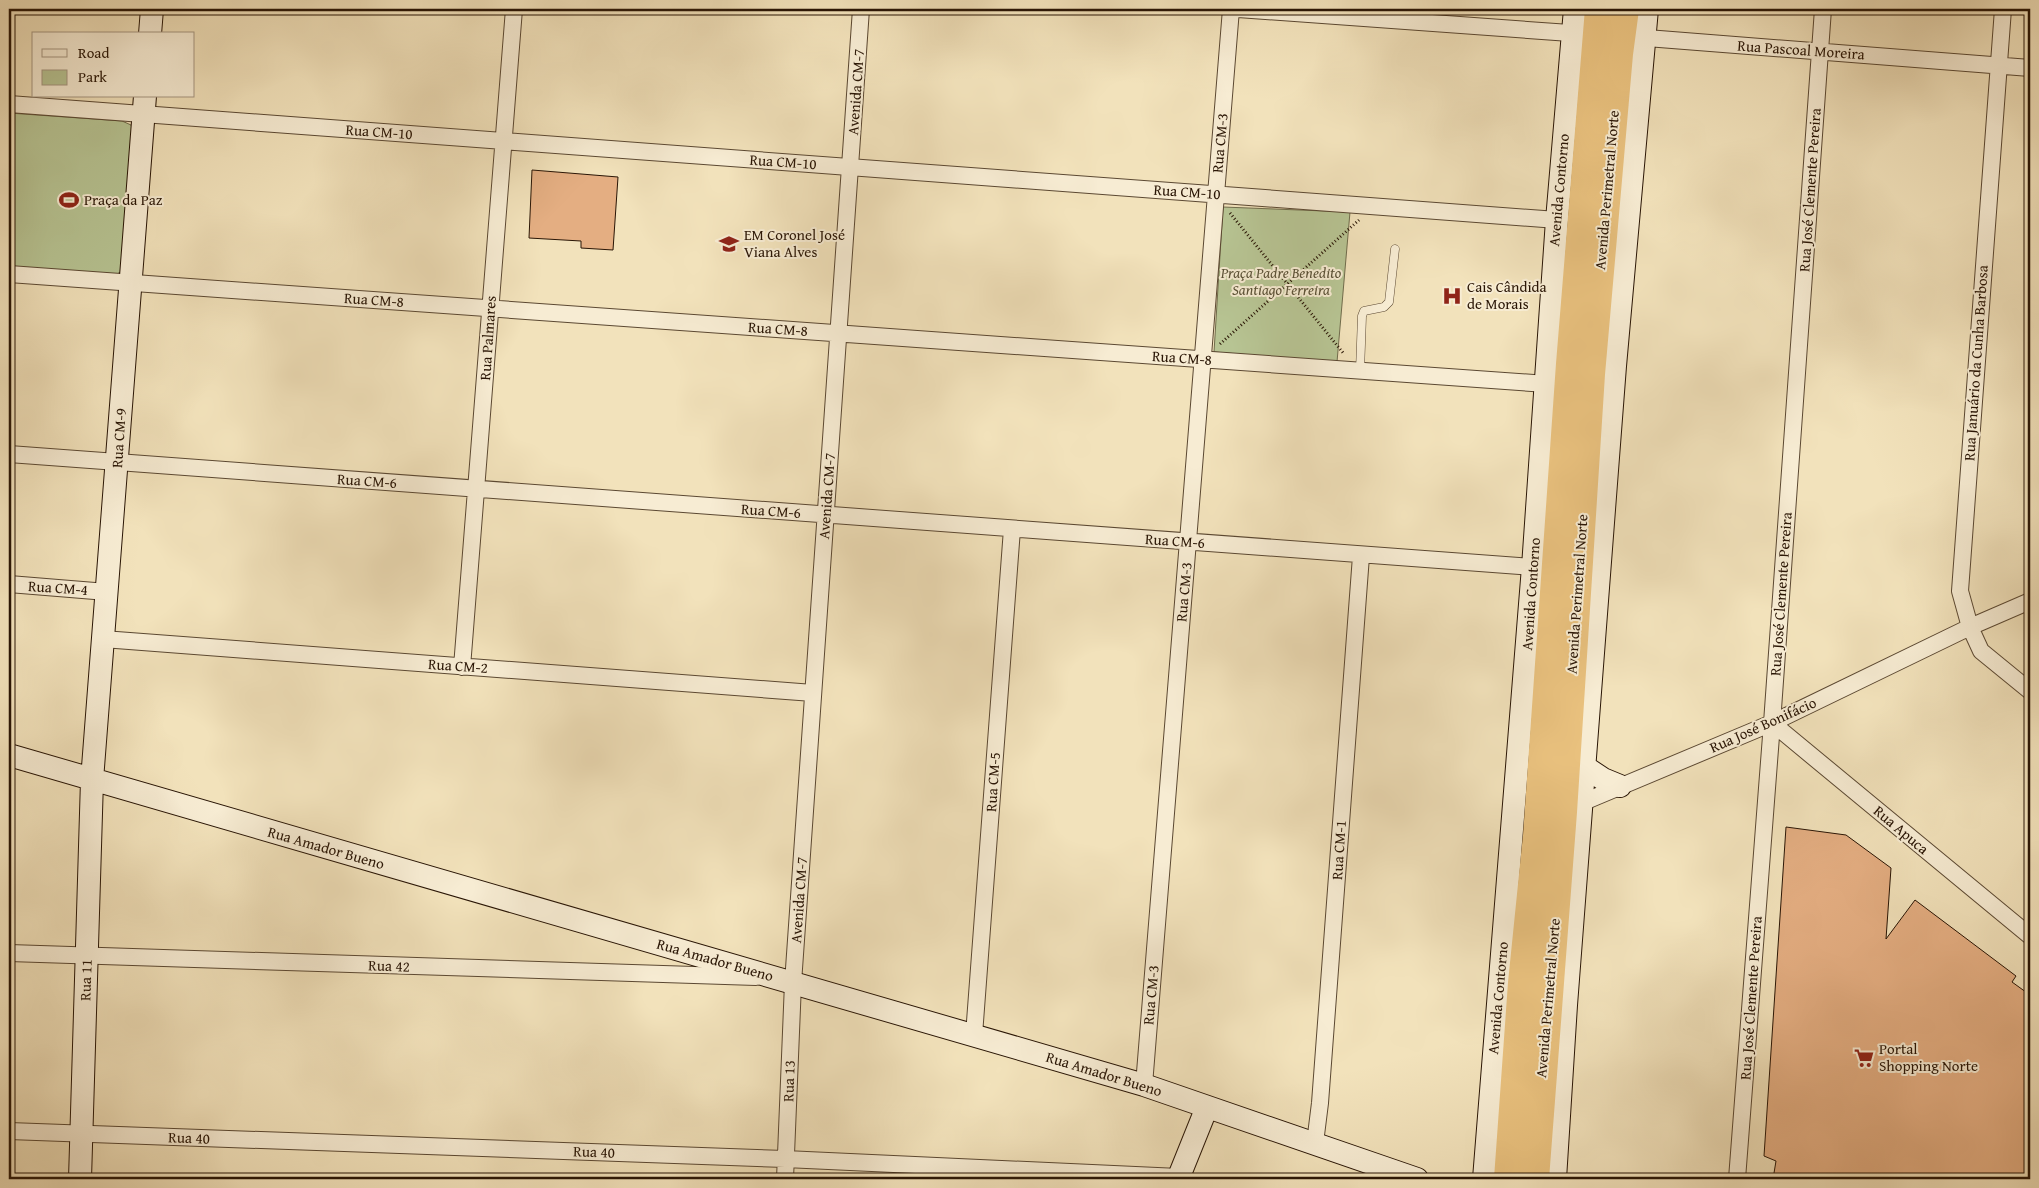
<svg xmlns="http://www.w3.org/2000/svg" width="2039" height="1188" viewBox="0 0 2039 1188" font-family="'Gentium Book Plus',serif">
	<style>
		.green { fill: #b7c493; stroke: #706c4c }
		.building { fill: #e4ae82; stroke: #291505 }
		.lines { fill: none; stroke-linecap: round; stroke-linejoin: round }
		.lane-casing { stroke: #5b4832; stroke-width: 9 }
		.street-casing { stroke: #5b4832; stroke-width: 18 }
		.secondary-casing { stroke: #291505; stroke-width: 24 }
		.highway-casing { stroke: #291505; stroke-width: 29 }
		.path { stroke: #291505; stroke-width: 3; stroke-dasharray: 1 2.5; stroke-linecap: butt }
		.lane { stroke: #f7ecd3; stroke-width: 8 }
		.street { stroke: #f7ecd3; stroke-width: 16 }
		.secondary { stroke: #f7ecd3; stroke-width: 22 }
		.highway { stroke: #e9c17e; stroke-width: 28 }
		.labels { text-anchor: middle; stroke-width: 4; stroke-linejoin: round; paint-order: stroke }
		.street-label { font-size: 15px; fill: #291505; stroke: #f7ecd3 }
		.poi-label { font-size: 15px; fill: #291505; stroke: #f7ecd3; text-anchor: start }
		.park-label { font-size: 15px; font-style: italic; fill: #5b5237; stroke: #f7ecd3 }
	</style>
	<rect width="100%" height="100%" fill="#f2e2bb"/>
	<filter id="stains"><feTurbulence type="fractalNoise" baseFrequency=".004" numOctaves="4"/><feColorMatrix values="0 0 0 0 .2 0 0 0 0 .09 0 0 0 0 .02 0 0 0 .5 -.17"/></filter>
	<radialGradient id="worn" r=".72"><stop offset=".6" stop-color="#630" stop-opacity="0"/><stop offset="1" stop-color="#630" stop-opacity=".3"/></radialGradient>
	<!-- green -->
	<path class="green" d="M 9,113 L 122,121 L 131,125 L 134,134 L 122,271 L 117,274 L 9,267 Z
		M 1223,207 L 1350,212 L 1337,362 L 1214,352 Z"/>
	<!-- building -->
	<path class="building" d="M 532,170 L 618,177 L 613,250 L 581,248 L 581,241 L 529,238 Z
		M 1786,827 L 1846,835 L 1891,868 L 1886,939 L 1915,900 L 2016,976 L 2012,982 L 2030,995 L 2030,1179 L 1773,1179 L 1776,1161 L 1764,1156 Z"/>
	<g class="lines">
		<defs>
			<path id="lane" d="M 1360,371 L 1362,316 L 1364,311 L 1384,307 L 1389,302 L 1395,249"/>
			<path id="street" d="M 1238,9 L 1584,34
				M 2003,9 L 1960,591 L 1970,627 L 1981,651 L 2030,691
				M 1634,37 L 2030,68
				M 9,104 L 1557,220
				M 9,274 L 1547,384
				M 9,454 L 1533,567
				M 9,584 L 107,592
				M 103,639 L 813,693
				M 462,667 L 514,9
				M 1772,723 L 2030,936
				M 1574,806 L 1772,723 L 1970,627 L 2030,601
				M 9,953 L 756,977
				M 974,1035 L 1012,529
				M 1144,1085 L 1231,9
				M 9,1131 L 785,1159 L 1179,1177
				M 1315,1143 L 1320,1103 L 1361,556
				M 785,1179 L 793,983 L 861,9
				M 1737,1179 L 1772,723 L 1823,9"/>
			<path id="secondary" d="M 150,34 L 152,9
				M 9,755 L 1144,1085 L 1417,1179
				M 1585,767 L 1603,779 L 1620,786
				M 80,1179 L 92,780 L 145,96
				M 1178,1179 L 1207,1107
				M 1484,1179 L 1533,567 L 1557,220 L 1575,9
				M 1555,1179 L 1566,1005 L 1615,366 L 1647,9"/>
			<path id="highway" d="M 1508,1179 L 1522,983 L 1537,836 L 1570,364 L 1599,9
				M 1535,1179 L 1563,812 L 1591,374 L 1619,54 L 1625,9"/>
		</defs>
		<!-- lane casing -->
		<use href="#lane" class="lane-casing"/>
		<!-- street casing -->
		<use href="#street" class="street-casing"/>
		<!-- secondary casing -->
		<use href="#secondary" class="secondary-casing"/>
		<!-- highway casing -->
		<use href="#highway" class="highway-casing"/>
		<!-- path -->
		<path class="path" d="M 1230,213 L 1344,354
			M 1220,344 L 1359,220"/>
		<!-- lane -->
		<use href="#lane" class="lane"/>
		<!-- street -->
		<use href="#street" class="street"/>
		<!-- secondary -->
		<use href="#secondary" class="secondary"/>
		<!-- highway -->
		<use href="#highway" class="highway"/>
	</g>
	<!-- icons -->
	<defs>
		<symbol id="stadium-bare" viewBox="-9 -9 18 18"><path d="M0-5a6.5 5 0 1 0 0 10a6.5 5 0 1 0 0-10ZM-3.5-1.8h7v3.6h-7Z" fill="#8f2418" stroke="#f7ecd3" stroke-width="2.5" paint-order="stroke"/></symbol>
		<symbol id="school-bare" viewBox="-9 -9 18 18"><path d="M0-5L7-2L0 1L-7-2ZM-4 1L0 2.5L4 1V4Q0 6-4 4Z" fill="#8f2418" stroke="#f7ecd3" stroke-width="2.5" paint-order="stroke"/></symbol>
		<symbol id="hospital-bare" viewBox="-9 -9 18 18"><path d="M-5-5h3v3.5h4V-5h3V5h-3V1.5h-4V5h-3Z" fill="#8f2418" stroke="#f7ecd3" stroke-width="2.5" paint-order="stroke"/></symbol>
		<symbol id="supermarket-bare" viewBox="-9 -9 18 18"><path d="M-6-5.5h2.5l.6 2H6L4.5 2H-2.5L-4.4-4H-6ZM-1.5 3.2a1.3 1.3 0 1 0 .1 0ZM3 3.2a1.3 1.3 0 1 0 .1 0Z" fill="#8f2418" stroke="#f7ecd3" stroke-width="2.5" paint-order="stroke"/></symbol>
	</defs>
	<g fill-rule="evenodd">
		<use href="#stadium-bare" x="55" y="186" width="28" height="28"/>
		<use href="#school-bare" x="715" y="230" width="28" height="28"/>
		<use href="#hospital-bare" x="1438" y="282" width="28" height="28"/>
		<use href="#supermarket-bare" x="1850" y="1044" width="28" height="28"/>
	</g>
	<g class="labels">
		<!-- street labels -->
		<g class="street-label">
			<text transform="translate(1801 50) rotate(4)" y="5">Rua Pascoal Moreira</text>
			<text transform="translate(856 92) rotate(-86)" y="5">Avenida CM-7</text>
			<text transform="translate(379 132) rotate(4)" y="5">Rua CM-10</text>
			<text transform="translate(1220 143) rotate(-85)" y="5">Rua CM-3</text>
			<text transform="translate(783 162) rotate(4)" y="5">Rua CM-10</text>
			<text transform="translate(1559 190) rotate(-85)" y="5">Avenida Contorno</text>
			<text transform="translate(1607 190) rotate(-85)" y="5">Avenida Perimetral Norte</text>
			<text transform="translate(1810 190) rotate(-86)" y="5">Rua José Clemente Pereira</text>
			<text transform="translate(1187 192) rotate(4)" y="5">Rua CM-10</text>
			<text transform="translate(374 300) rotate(4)" y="5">Rua CM-8</text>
			<text transform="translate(778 329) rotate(4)" y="5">Rua CM-8</text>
			<text transform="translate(488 338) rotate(-86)" y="5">Rua Palmares</text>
			<text transform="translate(1182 358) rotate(4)" y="5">Rua CM-8</text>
			<text transform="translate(1976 363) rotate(-86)" y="5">Rua Januário da Cunha Barbosa</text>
			<text transform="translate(119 438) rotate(-86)" y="5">Rua CM-9</text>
			<text transform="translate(367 481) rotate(4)" y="5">Rua CM-6</text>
			<text transform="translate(827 496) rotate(-86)" y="5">Avenida CM-7</text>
			<text transform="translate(771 511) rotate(4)" y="5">Rua CM-6</text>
			<text transform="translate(1175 541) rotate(4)" y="5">Rua CM-6</text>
			<text transform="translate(58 588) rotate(4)" y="5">Rua CM-4</text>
			<text transform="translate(1184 592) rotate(-85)" y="5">Rua CM-3</text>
			<text transform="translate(1531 594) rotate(-86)" y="5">Avenida Contorno</text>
			<text transform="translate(1577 594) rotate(-86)" y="5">Avenida Perimetral Norte</text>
			<text transform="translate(1781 594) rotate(-86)" y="5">Rua José Clemente Pereira</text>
			<text transform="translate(458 666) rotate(4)" y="5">Rua CM-2</text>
			<text transform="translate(1763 725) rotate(-24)" y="5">Rua José Bonifácio</text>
			<text transform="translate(993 782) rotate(-86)" y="5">Rua CM-5</text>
			<text transform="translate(1901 830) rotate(40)" y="5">Rua Apuca</text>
			<text transform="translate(326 848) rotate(16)" y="5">Rua Amador Bueno</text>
			<text transform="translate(1339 850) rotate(-86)" y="5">Rua CM-1</text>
			<text transform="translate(799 900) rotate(-86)" y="5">Avenida CM-7</text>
			<text transform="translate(715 960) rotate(16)" y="5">Rua Amador Bueno</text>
			<text transform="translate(389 966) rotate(2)" y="5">Rua 42</text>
			<text transform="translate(86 980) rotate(-88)" y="5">Rua 11</text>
			<text transform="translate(1151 995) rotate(-85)" y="5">Rua CM-3</text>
			<text transform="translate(1498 998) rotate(-85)" y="5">Avenida Contorno</text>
			<text transform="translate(1548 998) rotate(-85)" y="5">Avenida Perimetral Norte</text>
			<text transform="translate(1751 998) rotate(-86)" y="5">Rua José Clemente Pereira</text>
			<text transform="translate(1104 1074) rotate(17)" y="5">Rua Amador Bueno</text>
			<text transform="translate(789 1081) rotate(-88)" y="5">Rua 13</text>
			<text transform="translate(189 1138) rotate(2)" y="5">Rua 40</text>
			<text transform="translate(594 1152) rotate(2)" y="5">Rua 40</text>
		</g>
		<!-- poi labels -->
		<g class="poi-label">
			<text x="84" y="205">Praça da Paz</text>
			<text x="744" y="240">EM Coronel José<tspan x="744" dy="17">Viana Alves</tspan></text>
			<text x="1467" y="292">Cais Cândida<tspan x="1467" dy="17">de Morais</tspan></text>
			<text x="1879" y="1054">Portal<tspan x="1879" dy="17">Shopping Norte</tspan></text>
		</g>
		<!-- park labels -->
		<g class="park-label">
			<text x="1281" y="278">Praça Padre Benedito<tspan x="1281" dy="17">Santiago Ferreira</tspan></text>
		</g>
	</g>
	<!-- margin -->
	<rect width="2039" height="1188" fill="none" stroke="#f2e2bb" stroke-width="30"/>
	<rect x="10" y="10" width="2019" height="1168" fill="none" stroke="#291505" stroke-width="2.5"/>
	<rect x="15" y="15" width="2009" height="1158" fill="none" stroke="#291505"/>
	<!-- legend -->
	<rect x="32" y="32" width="162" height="65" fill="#f7ecd3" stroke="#a59681"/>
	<rect x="42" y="49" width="25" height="8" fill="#f7ecd3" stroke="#a59681"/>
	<text x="78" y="58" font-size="15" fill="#291505">Road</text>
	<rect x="42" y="70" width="25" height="15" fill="#b7c493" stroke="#a59681"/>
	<text x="78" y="82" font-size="15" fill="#291505">Park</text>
	<rect width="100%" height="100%" filter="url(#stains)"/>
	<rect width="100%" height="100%" fill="url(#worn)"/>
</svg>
